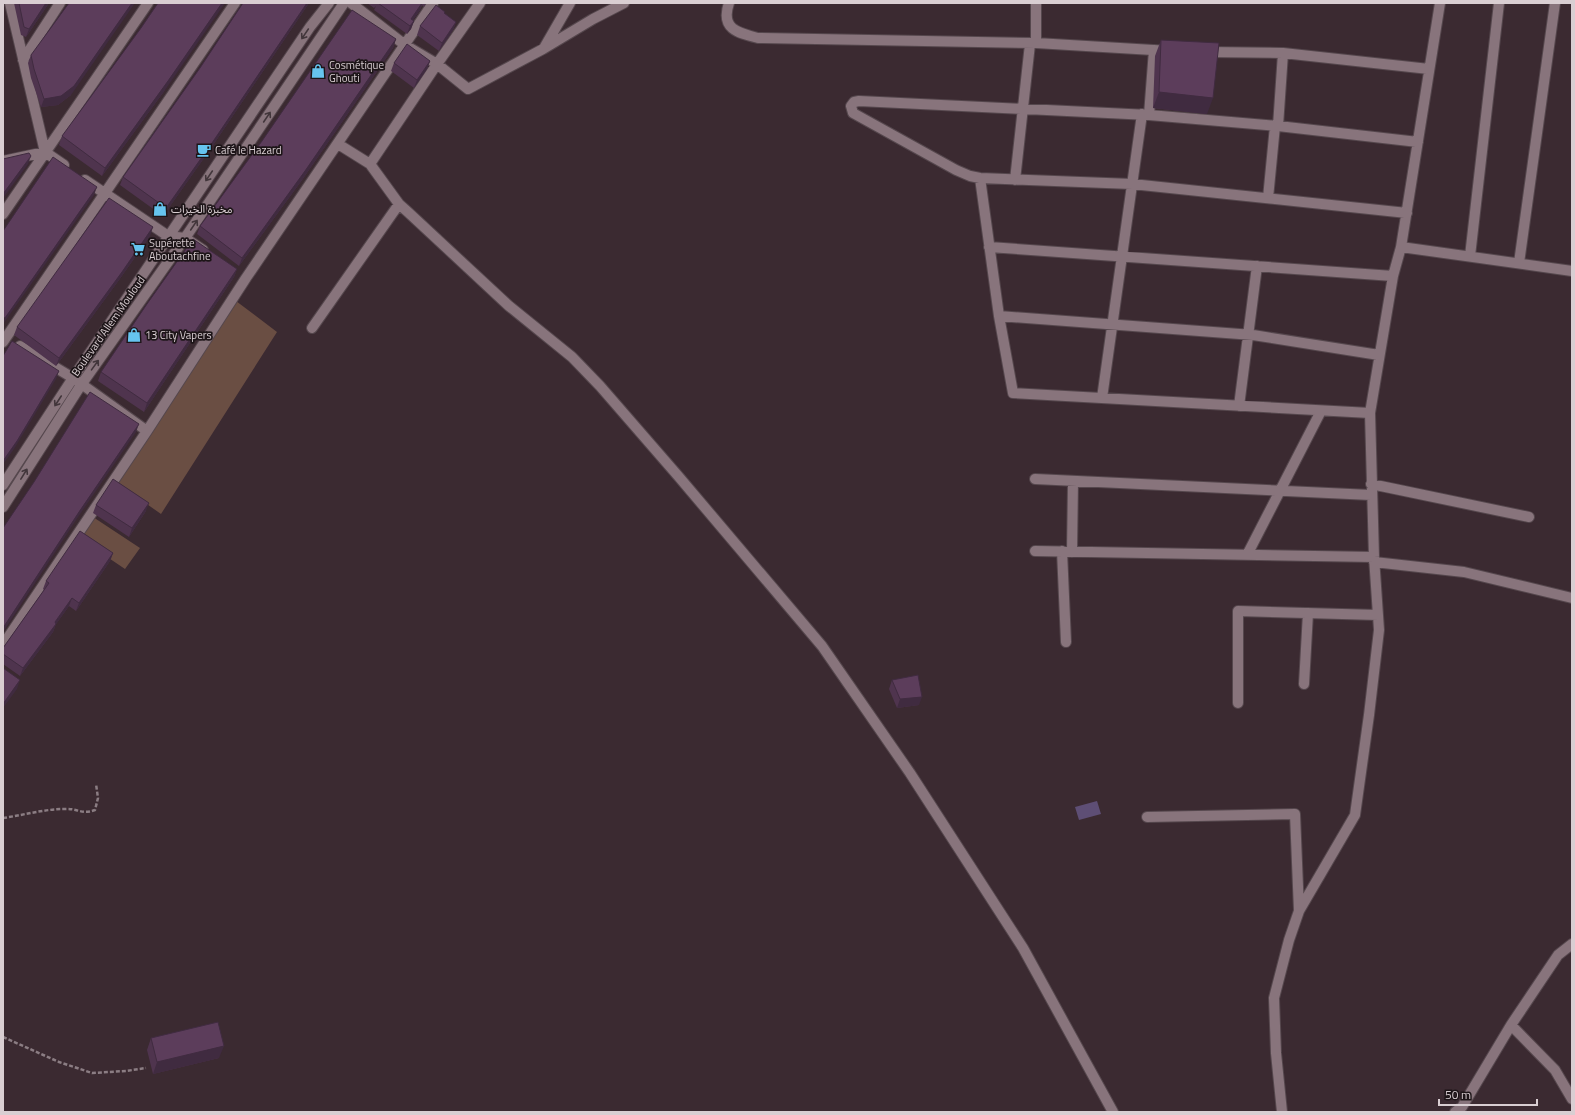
<svg xmlns="http://www.w3.org/2000/svg" width="1575" height="1115" viewBox="0 0 1575 1115" font-family="'Titillium Web','Noto Sans Arabic',sans-serif">
	<style>
		.green { fill: #6a4e43 }
		.water { fill: #5e4e75 }
		.lines { fill: none; stroke-linecap: round; stroke-linejoin: round }
		.street-casing { stroke: #55474d; stroke-width: 12 }
		.secondary-casing { stroke: #55474d; stroke-width: 12 }
		.path { stroke: #8b7d83; stroke-width: 2.5; stroke-dasharray: 4 2; stroke-linecap: butt }
		.street { stroke: #88747c; stroke-width: 10 }
		.secondary { stroke: #88747c; stroke-width: 10 }
		.wall { fill: #4f344e }
		.shaded-wall { fill: #402b40 }
		.building { fill: #5c3d5b; stroke: #402b40 }
		.oneway { stroke: #42363b }
		.labels { text-anchor: middle; stroke-width: 3.5; stroke-linejoin: round; paint-order: stroke }
		.poi-label { font-size: 11px; fill: #d9ced2; stroke: #1d1518; text-anchor: start }
		.street-label { font-size: 11px; fill: #d9ced2; stroke: #1d1518 }
	</style>
	<rect width="100%" height="100%" fill="#3b2a31"/>
	<!-- green -->
	<path class="green" d="M 236,301 L 277,332 L 161,514 L 114,481 Z
		M 93,517 L 140,548 L 125,569 L 79,538 Z"/>
	<!-- water -->
	<path class="water" d="M 1097,801 L 1101,814 L 1079,820 L 1075,807 Z"/>
	<g class="lines">
		<defs>
			<path id="street" d="M 10,3 L 45,152 L 64,165
				M 351,3 L 405,45 L 437,64 L 468,89 L 543,49 L 593,19 L 624,3
				M 729,3 C 720,29 738,33 758,38 L 1036,43 L 1170,51
				M 1440,3 L 1401,247 L 1572,271
				M 1036,43 L 1036,3
				M 544,48 L 570,3
				M 1206,52 L 1283,53 L 1429,69
				M 23,60 L 60,3
				M 1149,115 L 1154,50
				M 1278,126 L 1283,53
				M 338,144 L 370,164 L 399,204 L 409,213 L 509,306 L 572,357 L 600,386 L 679,477 L 822,646 L 910,773 L 1023,948 L 1113,1112
				M 3,161 L 45,152
				M 370,164 L 437,64 L 480,3
				M 980,178 L 999,316 L 1013,393 L 1370,413
				M 85,180 L 168,236 L 185,238 L 203,250
				M 1015,180 L 1030,44
				M 1268,198 L 1275,126
				M 1407,213 L 1132,184 L 980,178 L 970,176 L 956,170 L 853,113 L 851,106 L 854,102 L 859,101 L 1149,115 L 1278,126 L 1418,142
				M 3,214 L 148,3
				M 989,247 L 1393,276
				M 1470,256 L 1499,3
				M 1519,263 L 1555,3
				M 999,316 L 1253,335 L 1379,355
				M 312,328 L 399,204
				M 3,342 L 235,3
				M 20,346 L 73,378 L 147,431
				M 1102,398 L 1142,114
				M 1239,406 L 1257,266
				M 1035,479 L 1371,495
				M 1371,484 L 1529,517
				M 1035,551 L 1374,557
				M 1062,551 L 1066,642
				M 1072,552 L 1073,481
				M 1247,555 L 1321,411
				M 1374,562 L 1464,572 L 1572,598
				M 3,645 L 147,431 L 246,278 L 433,3
				M 1304,684 L 1308,613
				M 1238,703 L 1238,611 L 1378,615
				M 1147,817 L 1295,814 L 1299,911 L 1289,940 L 1274,998 L 1276,1053 L 1282,1112
				M 1299,911 L 1355,815 L 1369,715 L 1379,630 L 1374,557 L 1370,413 L 1393,276 L 1401,247
				M 1511,1025 L 1558,955 L 1572,944
				M 1455,1112 L 1462,1107 L 1511,1025 L 1555,1070 L 1572,1099"/>
			<path id="secondary" d="M 3,485 L 73,378 L 310,27 L 329,3
				M 3,507 L 81,385 L 185,238 L 344,3"/>
		</defs>
		<!-- street casing -->
		<use href="#street" class="street-casing"/>
		<!-- secondary casing -->
		<use href="#secondary" class="secondary-casing"/>
		<!-- path -->
		<path class="path" d="M 3,818 C 24,815 44,809 65,809 C 77,808 82,815 95,810 L 98,798 L 96,784
			M 3,1037 L 59,1062 L 92,1073 L 126,1071 L 146,1068"/>
		<!-- street -->
		<use href="#street" class="street"/>
		<!-- secondary -->
		<use href="#secondary" class="secondary"/>
	</g>
	<!-- wall -->
	<path class="wall" d="M 14,3 L 49,3 L 26,37 L 21,35 Z
		M 243,3 L 309,3 L 209,151 L 163,216 L 120,185 L 123,177 L 200,68 Z
		M 367,3 L 426,3 L 424,7 L 422,5 L 420,10 L 413,20 L 414,21 L 411,29 L 407,34 L 374,10 L 376,6 L 374,8 Z
		M 445,12 L 444,13 L 456,22 L 453,30 L 439,51 L 417,35 L 420,26 Z
		M 396,39 L 393,48 L 302,180 L 239,266 L 197,234 L 200,226 Z
		M 1161,40 L 1207,114 L 1153,108 L 1155,56 Z
		M 31,55 L 71,95 L 58,105 L 41,107 L 31,78 L 28,63 Z
		M 430,61 L 427,69 L 414,88 L 391,71 L 394,63 Z
		M 165,90 L 102,176 L 59,145 L 62,136 Z
		M 150,236 L 119,280 L 56,366 L 14,335 L 17,327 Z
		M 237,269 L 234,277 L 144,412 L 98,381 L 101,372 Z
		M 96,505 L 146,511 L 129,537 L 93,513 Z
		M 113,553 L 110,561 L 76,611 L 69,606 L 56,624 L 53,632 L 20,676 L 3,664 L 3,648 L 44,590 L 43,589 L 46,581 Z
		M 892,680 L 919,705 L 897,708 L 889,689 Z
		M 151,1038 L 219,1058 L 153,1074 L 147,1050 Z"/>
	<!-- shaded-wall -->
	<path class="shaded-wall" d="M 46,3 L 49,3 L 26,37 L 29,29 Z
		M 132,3 L 135,3 L 71,95 L 58,105 L 41,107 L 44,99 Z
		M 222,3 L 225,3 L 165,90 L 102,176 L 105,168 Z
		M 307,3 L 309,3 L 209,151 L 163,216 L 166,208 Z
		M 422,3 L 420,10 L 409,26 L 411,19 Z
		M 414,21 L 411,29 L 407,34 L 410,26 Z
		M 456,22 L 453,30 L 439,51 L 442,43 Z
		M 396,39 L 393,48 L 302,180 L 239,266 L 242,258 Z
		M 430,61 L 427,69 L 414,88 L 417,80 Z
		M 1159,92 L 1213,98 L 1207,114 L 1153,108 Z
		M 31,156 L 28,164 L 3,198 L 3,194 Z
		M 97,187 L 94,195 L 3,324 L 5,318 Z
		M 153,227 L 150,236 L 119,280 L 56,366 L 59,358 Z
		M 237,269 L 234,277 L 144,412 L 147,403 Z
		M 59,371 L 56,379 L 14,449 L 3,464 L 3,461 Z
		M 139,424 L 136,432 L 76,520 L 3,632 L 3,628 L 79,512 Z
		M 149,503 L 146,511 L 129,537 L 132,528 Z
		M 113,553 L 110,561 L 76,611 L 79,603 Z
		M 72,598 L 69,606 L 52,630 L 55,622 Z
		M 56,624 L 53,632 L 20,676 L 23,668 Z
		M 20,680 L 17,689 L 3,708 L 3,704 Z
		M 922,697 L 919,705 L 897,708 L 900,699 Z
		M 224,1046 L 219,1058 L 153,1074 L 157,1062 Z"/>
	<!-- building -->
	<path class="building" d="M 19,3 L 46,3 L 29,29 L 24,27 Z
		M 69,3 L 132,3 L 74,86 L 61,96 L 44,99 L 34,69 L 31,55 Z
		M 158,3 L 222,3 L 168,81 L 105,168 L 62,136 L 141,28 Z
		M 243,3 L 307,3 L 212,143 L 166,208 L 123,177 L 200,68 Z
		M 378,3 L 422,3 L 411,19 L 414,21 L 410,26 Z
		M 436,5 L 445,12 L 444,13 L 456,22 L 442,43 L 420,26 Z
		M 352,10 L 396,39 L 305,171 L 242,258 L 200,226 L 262,141 Z
		M 1161,40 L 1219,43 L 1213,98 L 1159,92 Z
		M 407,44 L 430,61 L 417,80 L 394,63 Z
		M 29,153 L 31,156 L 3,194 L 3,159 Z
		M 53,157 L 97,187 L 5,318 L 3,317 L 3,231 Z
		M 109,198 L 153,227 L 122,272 L 59,358 L 17,327 Z
		M 193,239 L 237,269 L 147,403 L 101,372 L 147,304 Z
		M 12,341 L 59,371 L 17,441 L 3,461 L 3,356 Z
		M 90,392 L 139,424 L 79,512 L 3,628 L 3,528 L 34,482 Z
		M 113,479 L 149,503 L 132,528 L 96,505 Z
		M 80,531 L 113,553 L 79,603 L 72,598 L 55,622 L 56,624 L 23,668 L 3,654 L 3,648 L 49,583 L 46,581 Z
		M 3,668 L 20,680 L 3,704 Z
		M 918,675 L 922,697 L 900,699 L 892,680 Z
		M 218,1022 L 224,1046 L 157,1062 L 151,1038 Z"/>
	<!-- one-way arrows -->
	<defs><path id="oneway-shaft" d="M-6 0H5M1.5-3L5.5 0L1.5 3" fill="none" stroke-width="1.6" stroke-linecap="round" stroke-linejoin="round"/></defs>
	<g class="oneway">
		<use href="#oneway-shaft" transform="translate(305 34) rotate(124)"/>
		<use href="#oneway-shaft" transform="translate(267 117) rotate(-56)"/>
		<use href="#oneway-shaft" transform="translate(209 176) rotate(124)"/>
		<use href="#oneway-shaft" transform="translate(194 225) rotate(-56)"/>
		<use href="#oneway-shaft" transform="translate(95 365) rotate(-54)"/>
		<use href="#oneway-shaft" transform="translate(58 401) rotate(123)"/>
		<use href="#oneway-shaft" transform="translate(24 474) rotate(-58)"/>
	</g>
	<!-- icons -->
	<defs>
		<symbol id="shop-bare" viewBox="-9 -9 18 18"><path d="M-5-2.5h2.3a2.7 3.5 0 0 1 5.4 0H5L5.5 6h-11ZM-1.5-2.5h3a1.5 2.3 0 0 0-3 0Z" fill="#66c4ef" stroke="#1d1518" stroke-width="2.5" paint-order="stroke"/></symbol>
		<symbol id="cafe-bare" viewBox="-9 -9 18 18"><path d="M-5.5-4.5H6V0H3Q3 3.5 0 3.5H-2.5Q-5.5 3.5-5.5 0ZM3-3.2v2h1.7v-2ZM-6 4.5H4V6H-6Z" fill="#66c4ef" stroke="#1d1518" stroke-width="2.5" paint-order="stroke"/></symbol>
		<symbol id="supermarket-bare" viewBox="-9 -9 18 18"><path d="M-6-5.5h2.5l.6 2H6L4.5 2H-2.5L-4.4-4H-6ZM-1.5 3.2a1.3 1.3 0 1 0 .1 0ZM3 3.2a1.3 1.3 0 1 0 .1 0Z" fill="#66c4ef" stroke="#1d1518" stroke-width="2.5" paint-order="stroke"/></symbol>
	</defs>
	<g fill-rule="evenodd">
		<use href="#shop-bare" x="308" y="61" width="20" height="20"/>
		<use href="#cafe-bare" x="194" y="140" width="20" height="20"/>
		<use href="#shop-bare" x="150" y="199" width="20" height="20"/>
		<use href="#supermarket-bare" x="128" y="239" width="20" height="20"/>
		<use href="#shop-bare" x="124" y="325" width="20" height="20"/>
	</g>
	<g class="labels">
		<!-- poi labels -->
		<g class="poi-label">
			<text x="329" y="69">Cosmétique<tspan x="329" dy="13">Ghouti</tspan></text>
			<text x="215" y="154">Café le Hazard</text>
			<text x="171" y="213">مخبزة الخيرات</text>
			<text x="149" y="247">Supérette<tspan x="149" dy="13">Aboutachfine</tspan></text>
			<text x="145" y="339">13 City Vapers</text>
		</g>
		<!-- street labels -->
		<g class="street-label">
			<text transform="translate(108 326) rotate(-55)" y="4">Boulevard Allem Mouloud</text>
		</g>
	</g>
	<!-- border -->
	<rect width="1575" height="1115" fill="none" stroke="#d9ced2" stroke-width="8"/>
	<!-- scale -->
	<path d="M1439 1099v6h98v-6" fill="none" stroke="#d9ced2" stroke-width="2"/>
	<text x="1445" y="1099" font-size="12" fill="#d9ced2" stroke="#1d1518" stroke-width="3" paint-order="stroke">50 m</text>
</svg>
